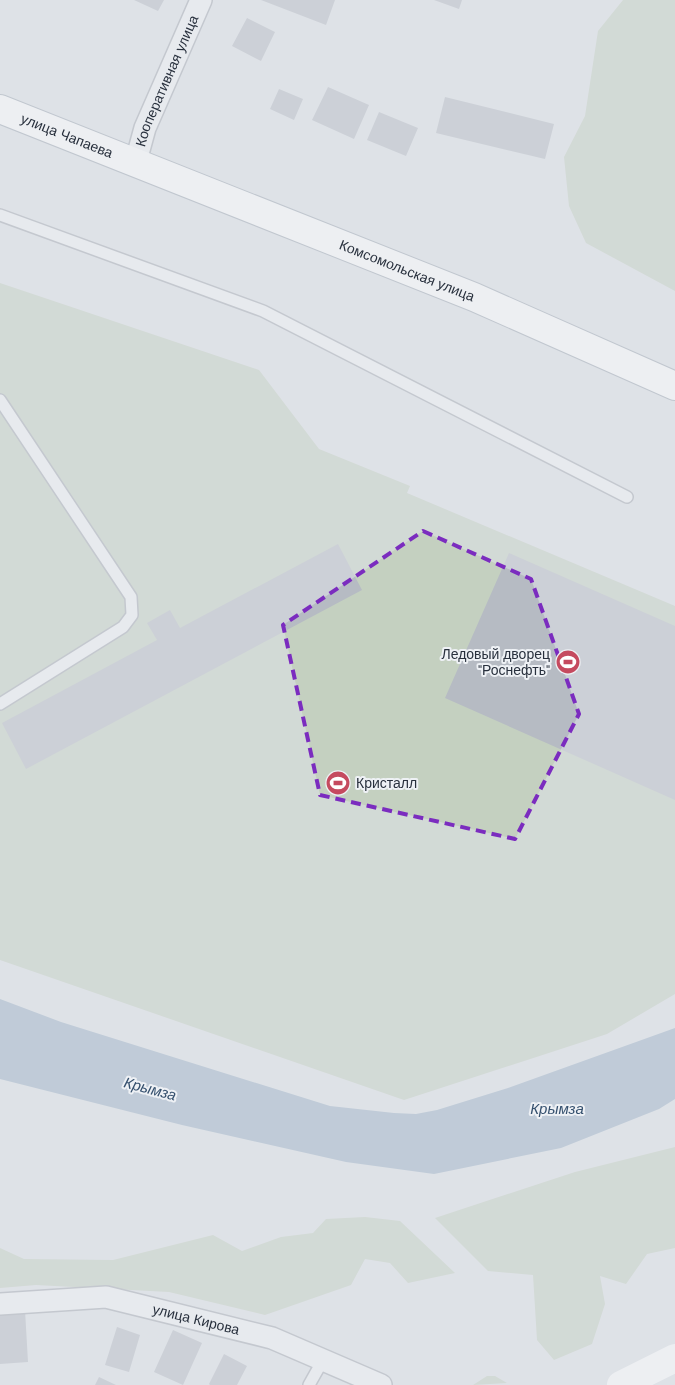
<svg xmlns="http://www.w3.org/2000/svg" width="675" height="1385" viewBox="0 0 675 1385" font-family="'DM Sans',sans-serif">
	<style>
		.green { fill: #c4d0c0 }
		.water { fill: #9bb0c5 }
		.building { fill: #b6bbc3 }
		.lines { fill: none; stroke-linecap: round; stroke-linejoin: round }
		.service-casing { stroke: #a4a9b1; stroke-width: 14 }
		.minor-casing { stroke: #a4a9b1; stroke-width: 24 }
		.primary-casing { stroke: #9ea7b2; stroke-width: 30 }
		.service { stroke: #f1f3f5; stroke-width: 11 }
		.minor { stroke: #f1f3f5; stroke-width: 21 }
		.secondary { stroke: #fff; stroke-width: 28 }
		.primary { stroke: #fff; stroke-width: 28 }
		.marked { fill: none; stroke: #7b2cbf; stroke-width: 4; stroke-dasharray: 10 6; stroke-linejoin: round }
		.labels { text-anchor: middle; stroke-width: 4; stroke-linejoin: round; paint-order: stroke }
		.street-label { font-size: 14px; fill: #28303d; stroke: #eef1f5 }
		.poi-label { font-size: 14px; fill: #28303d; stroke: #eef1f5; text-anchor: end }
		.water-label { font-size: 15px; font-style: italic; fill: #35506e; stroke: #eef1f5 }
	</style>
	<rect width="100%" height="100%" fill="#dee2e7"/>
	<!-- green -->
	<path class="green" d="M 623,0 L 675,0 L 675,291 L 586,243 L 569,206 L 564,157 L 585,116 L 598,31 Z
		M 0,283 L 259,370 L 319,449 L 410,486 L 407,493 L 675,606 L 675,994 L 607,1034 L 404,1100 L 0,960 Z
		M 675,1147 L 675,1248 L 647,1254 L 626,1284 L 600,1276 L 605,1304 L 592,1344 L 554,1360 L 537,1340 L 533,1275 L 488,1271 L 435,1218 L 575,1172 Z
		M 365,1217 L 400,1221 L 455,1273 L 408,1283 L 390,1263 L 365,1259 L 351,1285 L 265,1315 L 169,1292 L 36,1285 L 0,1288 L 0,1248 L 24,1259 L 113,1260 L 213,1235 L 242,1251 L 281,1237 L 313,1233 L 326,1219 Z
		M 487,1376 L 495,1376 L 507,1383 L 473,1385 Z"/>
	<!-- water -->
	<path class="water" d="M 0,999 L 61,1022 L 330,1106 L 394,1113 L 416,1114 L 437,1110 L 508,1088 L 675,1028 L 675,1099 L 659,1109 L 561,1148 L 434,1174 L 346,1162 L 182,1125 L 0,1079 Z"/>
	<!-- building -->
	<path class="building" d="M 134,0 L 164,0 L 158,11 Z
		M 261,0 L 335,0 L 326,25 Z
		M 434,0 L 462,0 L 459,9 Z
		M 247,18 L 275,32 L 261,61 L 232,46 Z
		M 328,87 L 369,105 L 354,139 L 312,120 Z
		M 279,89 L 303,99 L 294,120 L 270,109 Z
		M 445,97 L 554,124 L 545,159 L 436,133 Z
		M 379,112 L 418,128 L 406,156 L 367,140 Z
		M 338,544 L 362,590 L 26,769 L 2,723 L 157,640 L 147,623 L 170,610 L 180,628 Z
		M 509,553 L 675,626 L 675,800 L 445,698 Z
		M 25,1310 L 28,1362 L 0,1364 L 0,1311 Z
		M 117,1327 L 140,1335 L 129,1372 L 105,1365 Z
		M 173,1330 L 202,1343 L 183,1385 L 154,1372 Z
		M 224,1354 L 247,1366 L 237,1385 L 210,1385 L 209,1384 Z
		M 99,1377 L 116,1385 L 95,1385 Z"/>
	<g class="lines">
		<defs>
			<path id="service" d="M 0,215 L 263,311 L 627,497
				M 0,400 L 131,597 L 132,615 L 123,627 L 0,704
				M 309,1385 L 323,1360"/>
			<g id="minor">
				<path id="s1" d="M 136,161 L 145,128 L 201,0"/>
				<path id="s2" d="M 0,1304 L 106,1297 L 272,1338 L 381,1385"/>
			</g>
			<g id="primary">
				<path id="s3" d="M 0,109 L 474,297 L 675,386"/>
			</g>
		</defs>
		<!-- service casing -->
		<use href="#service" class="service-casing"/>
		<!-- minor casing -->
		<use href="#minor" class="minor-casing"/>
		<!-- primary casing -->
		<use href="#primary" class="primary-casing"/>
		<!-- service -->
		<use href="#service" class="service"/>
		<!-- minor -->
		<use href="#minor" class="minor"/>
		<!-- secondary -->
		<path class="secondary" d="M 621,1385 L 675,1358"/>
		<!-- primary -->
		<use href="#primary" class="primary"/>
	</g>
	<!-- marked area -->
	<path d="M0 0H675V1385H0ZM 423,531 L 531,579 L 579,714 L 515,839 L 320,795 L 283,625 Z" fill="#dee2e7" fill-opacity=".55" fill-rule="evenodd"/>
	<path class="marked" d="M 423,531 L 531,579 L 579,714 L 515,839 L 320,795 L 283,625 Z"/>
	<!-- icons -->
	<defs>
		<symbol id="stadium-disc" viewBox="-11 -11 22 22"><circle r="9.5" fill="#c54a5f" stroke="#eef1f5"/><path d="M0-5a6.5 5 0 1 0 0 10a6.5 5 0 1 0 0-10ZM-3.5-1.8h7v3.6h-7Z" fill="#fff"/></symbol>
	</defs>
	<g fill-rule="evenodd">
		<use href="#stadium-disc" x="554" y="648" width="28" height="28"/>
		<use href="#stadium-disc" x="324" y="769" width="28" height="28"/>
	</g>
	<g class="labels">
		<!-- street labels -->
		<g class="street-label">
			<text dy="5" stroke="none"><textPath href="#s1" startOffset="86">Кооперативная улица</textPath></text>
			<text dy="5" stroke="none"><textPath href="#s3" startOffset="72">улица Чапаева</textPath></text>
			<text dy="5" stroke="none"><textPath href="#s3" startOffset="438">Комсомольская улица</textPath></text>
			<text dy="5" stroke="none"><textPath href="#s2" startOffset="199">улица Кирова</textPath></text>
		</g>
		<!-- poi labels -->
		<g class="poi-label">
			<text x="550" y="659">Ледовый дворец<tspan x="550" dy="16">"Роснефть"</tspan></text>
			<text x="356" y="788" text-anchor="start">Кристалл</text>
		</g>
		<!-- water labels -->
		<g class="water-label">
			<text transform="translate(150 1089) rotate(15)" y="5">Крымза</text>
			<text x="557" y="1114">Крымза</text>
		</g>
	</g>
</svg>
